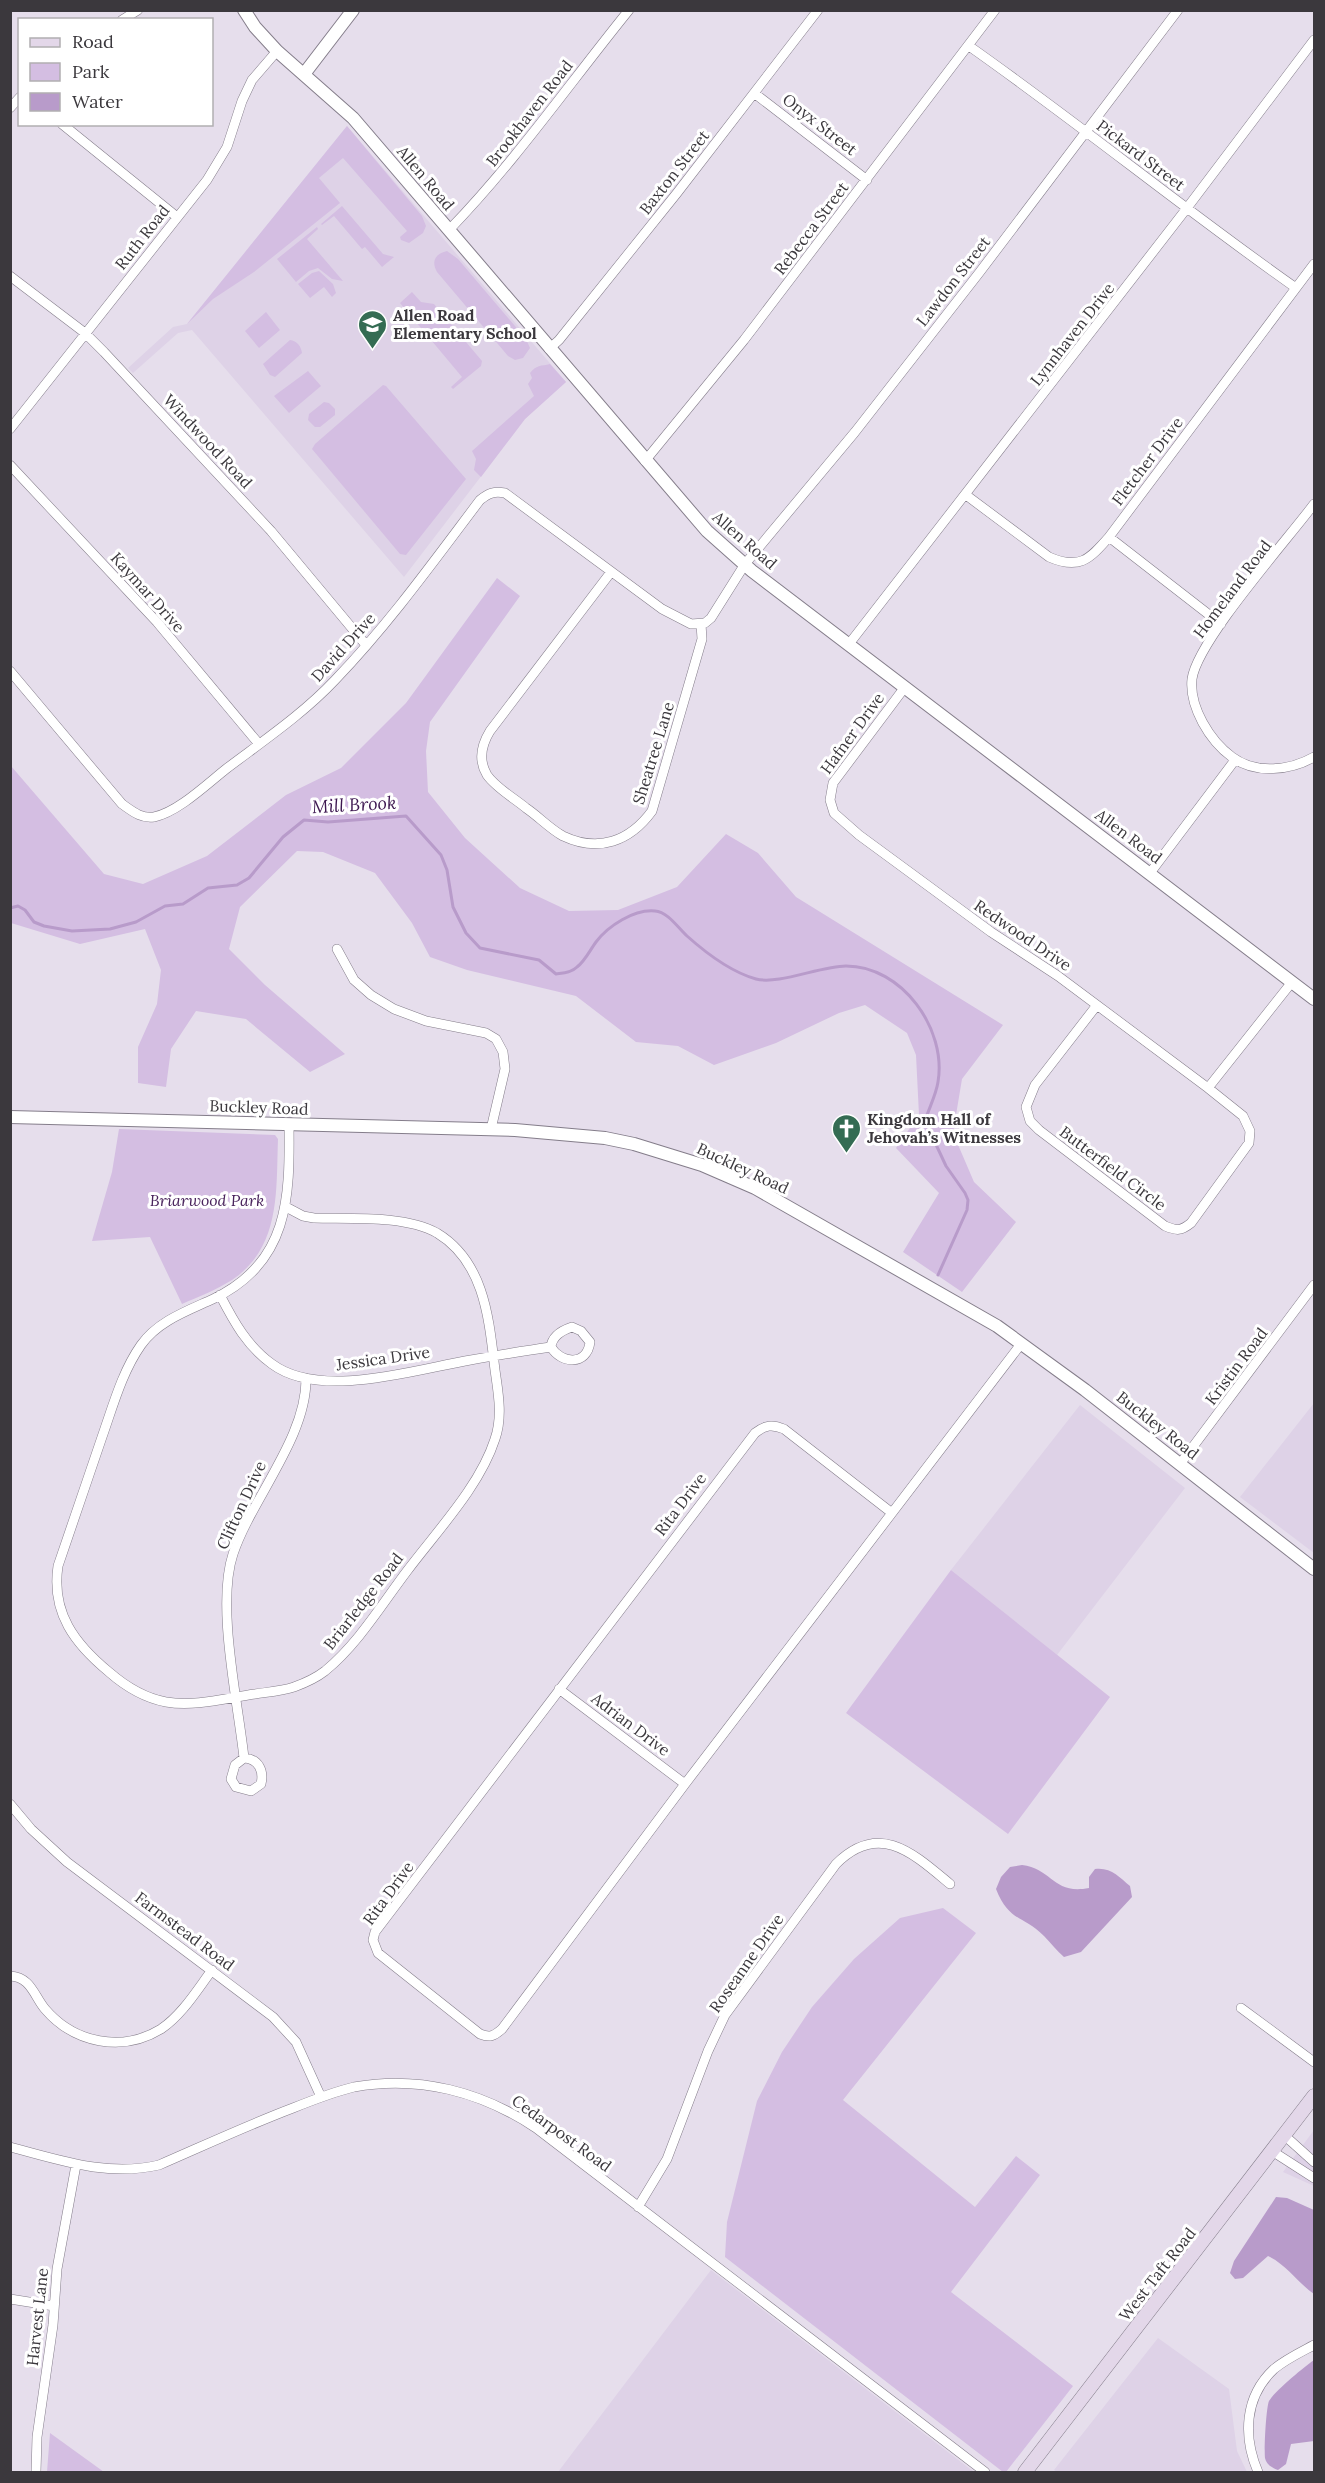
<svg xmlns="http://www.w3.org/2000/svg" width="1325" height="2483" viewBox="0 0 1325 2483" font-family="Lora,serif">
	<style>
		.built { fill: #ded2e7 }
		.green { fill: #d4bee2 }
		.water { fill: #b89bca }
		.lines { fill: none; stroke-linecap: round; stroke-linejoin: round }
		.stream { stroke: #b89bca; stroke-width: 3 }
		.minor-casing { stroke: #847d8a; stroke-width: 10 }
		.tertiary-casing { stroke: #847d8a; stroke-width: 14 }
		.secondary-casing { stroke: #847d8a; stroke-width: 15 }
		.minor { stroke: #fff; stroke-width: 9 }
		.tertiary { stroke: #fff; stroke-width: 12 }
		.secondary { stroke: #e3d7e9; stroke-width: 14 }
		.labels { text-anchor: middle; stroke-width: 6; stroke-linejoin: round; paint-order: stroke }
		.street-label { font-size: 16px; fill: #3b383d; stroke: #fff }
		.poi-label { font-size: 16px; font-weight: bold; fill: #3b383d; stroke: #fff; text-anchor: start }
		.park-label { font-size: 16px; font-style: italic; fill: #49235c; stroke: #fff }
		.water-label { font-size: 18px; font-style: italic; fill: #3d1750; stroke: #fff }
	</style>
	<rect width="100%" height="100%" fill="#e6deec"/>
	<!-- built -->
	<path class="built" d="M 347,126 L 566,382 L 525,419 L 404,577 L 192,330 L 178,333 L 133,373 L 128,368 L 173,327 L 187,324 Z
		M 1314,1403 L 1314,1553 L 1240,1497 Z
		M 1080,1405 L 1185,1488 L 1057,1655 L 951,1570 Z
		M 1314,2130 L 1314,2186 L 1283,2172 Z
		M 711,2270 L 716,2274 L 974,2472 L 558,2472 Z
		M 1158,2338 L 1229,2389 L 1237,2451 L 1247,2472 L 1057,2472 L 1054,2470 Z"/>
	<!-- green -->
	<path class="green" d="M 347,126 L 422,216 L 426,226 L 423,233 L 409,243 L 401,240 L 400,237 L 407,231 L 343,158 L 319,178 L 340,203 L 254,272 L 213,299 L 187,324 Z
		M 342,206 L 383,254 L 394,257 L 382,267 L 365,247 L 362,249 L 334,216 L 322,225 L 321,224 Z
		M 317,227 L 318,229 L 307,239 L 343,281 L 332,279 L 318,268 L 309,271 L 296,282 L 277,259 Z
		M 447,251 L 458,259 L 526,339 L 530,348 L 523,358 L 515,360 L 508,356 L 437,272 C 431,261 435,254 447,251 Z
		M 319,271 L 333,284 L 336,293 L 332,297 L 324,287 L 310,298 L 298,284 L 312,273 Z
		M 412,292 L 421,302 L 434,304 L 482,361 L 481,366 L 453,389 L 451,387 L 462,377 L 400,303 Z
		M 266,312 L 280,330 L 259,348 L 245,331 Z
		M 290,340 C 297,341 301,346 302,353 L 275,377 L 270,375 L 263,364 Z
		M 550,364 L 566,382 L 525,419 L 481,477 L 474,470 L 476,459 L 472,451 L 534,396 L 528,384 L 532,378 L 530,373 C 536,365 541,366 550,364 Z
		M 308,371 L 321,386 L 289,413 L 274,396 Z
		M 383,385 L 386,386 L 466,479 L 406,555 L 400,554 L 312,449 L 315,444 Z
		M 324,402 L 329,403 L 335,409 L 335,415 L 320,427 L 315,427 L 308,420 L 309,414 Z
		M 497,578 L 520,596 L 430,722 L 426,751 L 428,792 L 465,838 L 520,888 L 569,911 L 618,910 L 677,887 L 726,834 L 758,853 L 796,897 L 1003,1025 L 962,1079 L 953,1133 L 974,1182 L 1016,1222 L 962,1292 L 903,1252 L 939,1193 L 896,1148 L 919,1115 L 916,1055 L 907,1033 L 865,1005 L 839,1013 L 776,1043 L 714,1065 L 678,1046 L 636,1042 L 576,996 L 467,970 L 430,957 L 412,923 L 375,873 L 323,852 L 297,851 L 240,907 L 229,949 L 265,985 L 345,1054 L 310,1072 L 246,1019 L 196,1011 L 171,1049 L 166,1087 L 138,1083 L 138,1047 L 157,1004 L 161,970 L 145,929 L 80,944 L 11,923 L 11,766 L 104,874 L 143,884 L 207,856 L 286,795 L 341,768 L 406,703 Z
		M 119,1129 L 275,1135 L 278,1139 C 276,1191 281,1247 232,1280 C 216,1290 198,1297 182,1304 L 150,1237 L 92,1241 L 112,1172 Z
		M 951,1570 L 1110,1697 L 1008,1834 L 846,1713 Z
		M 943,1908 L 976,1933 L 843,2100 L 975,2207 L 1016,2156 L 1040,2175 L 951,2292 L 1073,2386 L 1006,2472 L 1003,2472 L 725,2257 L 727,2222 L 757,2101 L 782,2052 L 812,2007 L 854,1959 L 900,1918 Z
		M 50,2433 L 104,2472 L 47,2472 Z"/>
	<!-- water -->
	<path class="water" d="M 1022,1865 C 1053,1869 1053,1895 1089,1888 L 1089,1877 L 1095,1869 C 1111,1867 1119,1877 1130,1886 L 1132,1897 L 1081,1952 L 1064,1957 C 1057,1951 1051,1943 1044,1936 C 1023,1915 1009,1922 996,1889 L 1001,1877 L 1010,1867 Z
		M 1276,2197 L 1287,2198 L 1314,2210 L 1314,2294 C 1298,2283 1287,2265 1268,2256 L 1243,2278 L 1235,2279 L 1230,2273 L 1234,2261 Z
		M 1314,2360 L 1313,2402 L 1314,2441 L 1291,2444 L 1286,2464 L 1278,2470 C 1272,2468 1266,2464 1265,2458 C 1264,2450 1266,2408 1269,2401 C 1274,2392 1305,2366 1314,2360 Z"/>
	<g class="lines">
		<!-- stream -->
		<path class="stream" d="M 10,908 L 18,906 L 25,910 L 34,922 L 44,926 L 72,931 L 110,929 L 136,922 L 165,906 L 183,904 L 208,888 L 237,885 L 249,878 L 283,837 L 304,820 L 328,822 L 406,816 L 441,855 L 447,870 L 453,907 L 466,933 L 480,948 L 539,960 L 556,974 C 563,973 571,973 577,967 C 585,961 590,950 596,942 C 608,926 634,909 655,911 C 668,912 678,928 687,936 C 706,953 731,972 756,979 C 778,985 821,966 846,966 C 902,966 947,1029 938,1082 C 936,1095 929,1108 925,1121 L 946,1166 L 965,1193 L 968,1200 L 967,1210 L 938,1275"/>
		<defs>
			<path id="minor" d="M 122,20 L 138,10
				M 969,46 C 1080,124 1185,210 1296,288
				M 754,93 L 867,180
				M 10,108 L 20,97
				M 62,124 L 177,217
				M 449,230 C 515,162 569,84 629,10
				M 10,276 L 85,333 L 104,352 L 271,531 L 366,645
				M 549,349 L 559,340 L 677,193 L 818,10
				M 10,429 L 207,180 L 227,147 L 242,101 L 252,80 L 277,51
				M 645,461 L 744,340 L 995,10
				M 10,465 L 157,622 L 259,744
				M 966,495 L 1049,557 C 1079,570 1089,560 1109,537 L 1314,264
				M 1314,504 C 1288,539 1197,641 1192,679 C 1189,707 1210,741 1232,757 C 1256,775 1291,770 1314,757
				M 1109,537 L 1221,624
				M 611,572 L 490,731 C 482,744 478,760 487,775 C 496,788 514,798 526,808 C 538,816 550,829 563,836 C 599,853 630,841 652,811 L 702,639 L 701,624
				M 849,644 L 1187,208 L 1314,40
				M 10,671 L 122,804 C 132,811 141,819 154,817 C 178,812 207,784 226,769 C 263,741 303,714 335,680 C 388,625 434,561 480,500 C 489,493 494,491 505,493 L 662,609 L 691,624 L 705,623 L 711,618 L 745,564 L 855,432 L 979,273 L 1178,10
				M 905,687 L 833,783 L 830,800 L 834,813 L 859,835 L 991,932 L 1058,976 L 1208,1088 L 1243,1116 L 1250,1131 L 1249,1143 L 1191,1223 C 1181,1231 1177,1231 1165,1226 L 1039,1130 L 1030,1121 L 1026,1107 L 1035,1085 L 1097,1005
				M 1150,873 L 1235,760
				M 337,949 L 354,980 L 371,995 L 394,1009 L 426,1021 L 486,1033 L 496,1039 L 503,1052 L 505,1069 L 491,1129
				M 1208,1088 L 1292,982
				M 286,1207 L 303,1216 L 314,1218 C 350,1219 405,1215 437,1233 C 485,1262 489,1320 495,1370 C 498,1392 503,1416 495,1439 C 480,1486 437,1531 407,1571 C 382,1604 358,1644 325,1671 C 316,1678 305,1683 294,1687 C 282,1691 268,1692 255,1694 C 226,1698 195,1707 166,1702 C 145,1698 125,1686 109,1672 C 75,1644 51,1613 58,1566 C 73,1523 87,1480 102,1437 C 113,1406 122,1372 141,1345 C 158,1321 187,1311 213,1299 C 289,1263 290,1198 289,1124
				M 220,1295 C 234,1322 247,1346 272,1364 C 319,1399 411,1371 465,1361 C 493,1356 522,1351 551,1347
				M 572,1327 L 581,1331 L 590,1342 C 587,1366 561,1364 551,1347 C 552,1336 563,1330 572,1327 Z
				M 1180,1464 L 1314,1285
				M 892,1513 L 784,1429 C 772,1424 765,1425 755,1433 L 375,1932 L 373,1940 L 378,1953 L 480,2034 C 490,2038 494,2036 502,2029 L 685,1784 L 1021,1344
				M 559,1689 L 685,1784
				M 244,1758 C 238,1702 216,1605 233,1554 C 252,1498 307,1437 306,1378
				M 244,1758 C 259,1759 264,1771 261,1784 L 251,1791 L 236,1787 L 231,1779 L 235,1765 Z
				M 10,1804 L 31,1829 L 67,1862 L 273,2017 L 296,2042 L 321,2097
				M 10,1976 C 31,1977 34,1996 45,2009 C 74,2043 122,2053 161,2029 C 182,2015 197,1990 212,1970
				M 1241,2008 L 1314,2062
				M 1284,2135 L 1314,2162
				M 10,2147 C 60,2160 107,2177 159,2165 C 203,2146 248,2125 293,2108 C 313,2100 333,2092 354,2087 C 419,2075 482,2092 536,2128 L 985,2472
				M 1272,2151 L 1314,2178
				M 638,2207 L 667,2159 L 708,2051 L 725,2015 L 836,1864 C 879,1821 913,1853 950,1884
				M 10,2299 L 54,2306
				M 36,2472 L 37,2437 L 53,2325 L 57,2269 L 76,2165
				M 1258,2472 C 1243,2437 1244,2397 1274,2369 C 1286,2359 1301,2352 1314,2345"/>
			<path id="tertiary" d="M 244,10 L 255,27 L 277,51 L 353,118 L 707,531 L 752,571 L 1314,999
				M 304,74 L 353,10
				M 10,1117 L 515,1130 L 605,1138 L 634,1144 L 702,1165 L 755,1188 L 997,1326 L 1085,1390 L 1314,1569"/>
			<path id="secondary" d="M 1025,2472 L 1314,2096"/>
		</defs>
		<!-- minor casing -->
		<use href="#minor" class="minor-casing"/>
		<!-- tertiary casing -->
		<use href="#tertiary" class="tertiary-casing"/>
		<!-- secondary casing -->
		<use href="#secondary" class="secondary-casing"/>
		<!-- minor -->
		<use href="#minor" class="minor"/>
		<!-- tertiary -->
		<use href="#tertiary" class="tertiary"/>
		<!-- secondary -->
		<use href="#secondary" class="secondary"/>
	</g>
	<!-- icons -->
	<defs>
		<symbol id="school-pin" viewBox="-11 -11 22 30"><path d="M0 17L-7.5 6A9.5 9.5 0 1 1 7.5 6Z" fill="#346c53" stroke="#fff"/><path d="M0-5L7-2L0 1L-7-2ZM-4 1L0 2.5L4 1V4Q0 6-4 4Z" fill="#fff"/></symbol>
		<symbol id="church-pin" viewBox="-11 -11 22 30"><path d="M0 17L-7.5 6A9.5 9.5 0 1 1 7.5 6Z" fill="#346c53" stroke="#fff"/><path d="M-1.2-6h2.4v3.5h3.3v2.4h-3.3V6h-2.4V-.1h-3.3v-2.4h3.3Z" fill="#fff"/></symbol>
	</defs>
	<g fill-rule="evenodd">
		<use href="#school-pin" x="356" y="308" width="33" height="45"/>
		<use href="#church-pin" x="830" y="1112" width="33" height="45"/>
	</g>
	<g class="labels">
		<!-- street labels -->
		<g class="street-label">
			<text transform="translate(529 113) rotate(-52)" y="6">Brookhaven Road</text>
			<text transform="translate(820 124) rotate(38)" y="6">Onyx Street</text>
			<text transform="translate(1141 155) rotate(37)" y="6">Pickard Street</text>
			<text transform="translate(674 172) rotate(-52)" y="6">Baxton Street</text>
			<text transform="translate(426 178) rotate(50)" y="6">Allen Road</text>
			<text transform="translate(811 228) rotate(-53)" y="6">Rebecca Street</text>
			<text transform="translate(142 237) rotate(-52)" y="6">Ruth Road</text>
			<text transform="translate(953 281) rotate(-52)" y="6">Lawdon Street</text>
			<text transform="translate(1072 334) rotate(-52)" y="6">Lynnhaven Drive</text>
			<text transform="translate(208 441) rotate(47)" y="6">Windwood Road</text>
			<text transform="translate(1147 461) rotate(-53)" y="6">Fletcher Drive</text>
			<text transform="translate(745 540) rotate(41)" y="6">Allen Road</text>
			<text transform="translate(1232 589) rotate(-53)" y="6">Homeland Road</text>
			<text transform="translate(148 592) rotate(48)" y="6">Kaymar Drive</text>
			<text transform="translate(343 647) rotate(-48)" y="6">David Drive</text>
			<text transform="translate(852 733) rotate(-54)" y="6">Hafner Drive</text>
			<text transform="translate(653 753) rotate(-73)" y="6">Sheatree Lane</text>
			<text transform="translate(1129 836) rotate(37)" y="6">Allen Road</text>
			<text transform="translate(1023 935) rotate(34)" y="6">Redwood Drive</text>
			<text transform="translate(259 1107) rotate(2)" y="6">Buckley Road</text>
			<text transform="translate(743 1168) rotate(25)" y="6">Buckley Road</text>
			<text transform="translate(1113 1168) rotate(37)" y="6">Butterfield Circle</text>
			<text transform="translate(383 1358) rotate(-8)" y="6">Jessica Drive</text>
			<text transform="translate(1236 1366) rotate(-53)" y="6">Kristin Road</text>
			<text transform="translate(1158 1425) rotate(38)" y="6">Buckley Road</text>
			<text transform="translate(680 1504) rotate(-53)" y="6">Rita Drive</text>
			<text transform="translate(241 1505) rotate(-65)" y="6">Clifton Drive</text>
			<text transform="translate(363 1601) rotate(-52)" y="6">Briarledge Road</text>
			<text transform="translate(631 1724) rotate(37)" y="6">Adrian Drive</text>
			<text transform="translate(388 1893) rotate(-54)" y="6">Rita Drive</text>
			<text transform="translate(185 1931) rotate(37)" y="6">Farmstead Road</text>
			<text transform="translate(746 1963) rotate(-55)" y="6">Roseanne Drive</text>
			<text transform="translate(562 2133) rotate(36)" y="6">Cedarpost Road</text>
			<text transform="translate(1157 2274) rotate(-52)" y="6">West Taft Road</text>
			<text transform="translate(37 2317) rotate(-84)" y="6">Harvest Lane</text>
		</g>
		<!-- poi labels -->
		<g class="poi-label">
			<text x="393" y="321">Allen Road<tspan x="393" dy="18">Elementary School</tspan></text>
			<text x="867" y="1125">Kingdom Hall of<tspan x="867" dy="18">Jehovah’s Witnesses</tspan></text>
		</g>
		<!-- park labels -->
		<g class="park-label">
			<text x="207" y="1206">Briarwood Park</text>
		</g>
		<!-- water labels -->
		<g class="water-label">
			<text transform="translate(354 805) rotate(-3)" y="6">Mill Brook</text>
		</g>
	</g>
	<!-- border -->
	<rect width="1325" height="2483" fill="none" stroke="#3b383d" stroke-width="24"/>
	<!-- legend -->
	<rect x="18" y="18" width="195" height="108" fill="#ffffff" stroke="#b1afb1" stroke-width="1.5"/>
	<rect x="30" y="38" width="30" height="9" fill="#e3d7e9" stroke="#b1afb1" stroke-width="1.5"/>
	<text x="72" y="48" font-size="18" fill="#3b383d">Road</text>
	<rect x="30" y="63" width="30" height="18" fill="#d4bee2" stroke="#b1afb1" stroke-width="1.5"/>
	<text x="72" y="78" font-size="18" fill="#3b383d">Park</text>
	<rect x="30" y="93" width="30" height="18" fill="#b89bca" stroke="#b1afb1" stroke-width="1.5"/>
	<text x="72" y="108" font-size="18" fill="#3b383d">Water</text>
</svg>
